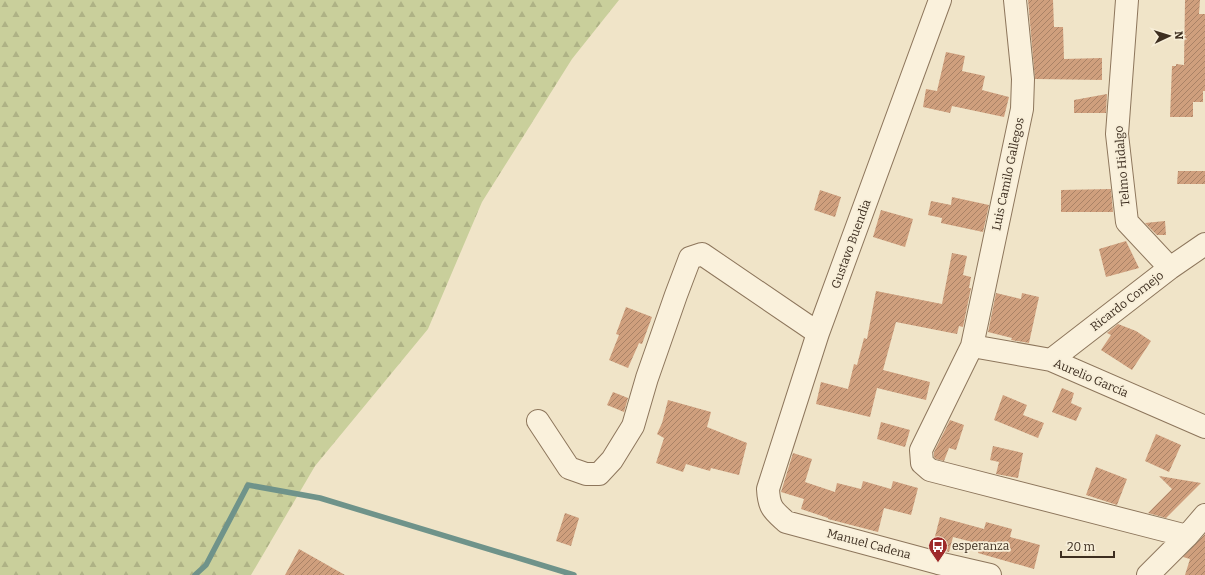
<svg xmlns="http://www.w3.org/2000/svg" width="1205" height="575" viewBox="0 0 1205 575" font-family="Bitter,serif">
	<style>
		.forest { fill: url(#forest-firs) }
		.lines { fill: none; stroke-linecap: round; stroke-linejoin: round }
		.stream { stroke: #6f938a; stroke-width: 5.5 }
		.building { fill: url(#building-hatch) }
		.minor-casing { stroke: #8d765c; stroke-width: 24 }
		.minor { stroke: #faf1dc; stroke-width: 22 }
		.labels { text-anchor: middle; stroke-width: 3.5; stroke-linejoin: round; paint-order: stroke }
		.street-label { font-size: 12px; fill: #3d2e20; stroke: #f7eed8 }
		.poi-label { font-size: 12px; fill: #3d2e20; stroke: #f7eed8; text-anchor: start }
	</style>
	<defs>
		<pattern id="forest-firs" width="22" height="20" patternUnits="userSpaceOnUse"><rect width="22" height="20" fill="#c9cf9b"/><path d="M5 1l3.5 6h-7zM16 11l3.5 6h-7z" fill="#aeb285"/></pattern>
		<pattern id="building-hatch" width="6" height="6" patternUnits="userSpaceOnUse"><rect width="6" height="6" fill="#cf9f7d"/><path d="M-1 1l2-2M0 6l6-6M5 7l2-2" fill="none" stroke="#a98266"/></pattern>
	</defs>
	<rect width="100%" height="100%" fill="#f0e4c8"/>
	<!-- forest -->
	<path class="forest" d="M 0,0 L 619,0 L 572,59 L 482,202 L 428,329 L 315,466 L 251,575 L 0,575 Z"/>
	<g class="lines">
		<!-- stream -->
		<path class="stream" d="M 195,575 L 206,565 L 248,485 L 320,498 L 574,575"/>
	</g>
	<!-- building -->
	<path class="building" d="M 1028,0 L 1053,0 L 1054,27 L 1063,27 L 1064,59 L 1102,58 L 1102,80 L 1035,79 Z
		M 1185,0 L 1200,0 L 1199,14 L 1205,14 L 1205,91 L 1203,91 L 1203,102 L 1193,102 L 1193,117 L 1170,117 L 1172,66 L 1176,66 L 1176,64 L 1184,65 Z
		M 946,52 L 965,56 L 962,71 L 985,76 L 982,90 L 1009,97 L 1004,117 L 952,106 L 950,113 L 923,107 L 926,89 L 937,91 Z
		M 1107,94 L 1106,113 L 1074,113 L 1074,100 Z
		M 1178,171 L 1205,171 L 1205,184 L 1177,184 Z
		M 1111,189 L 1113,212 L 1061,212 L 1061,190 Z
		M 820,190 L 841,197 L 835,217 L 814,210 Z
		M 952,197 L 989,205 L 983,232 L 941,223 L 942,218 L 928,215 L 931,201 L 951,205 Z
		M 881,210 L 913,219 L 905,247 L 873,237 Z
		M 1165,221 L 1166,235 L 1157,235 L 1145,223 Z
		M 1126,241 L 1139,268 L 1106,277 L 1099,249 Z
		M 952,253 L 967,256 L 963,275 L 971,277 L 969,288 L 971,288 L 963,327 L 959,326 L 957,334 L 896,322 L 883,370 L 930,382 L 926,400 L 877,388 L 870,417 L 816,404 L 821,382 L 848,389 L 854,364 L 857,365 L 864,338 L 867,339 L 876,291 L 942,304 Z
		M 996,293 L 1021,299 L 1022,293 L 1039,297 L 1029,343 L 1011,340 L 1012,338 L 988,332 Z
		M 626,307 L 652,317 L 642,344 L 639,343 L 628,368 L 609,360 L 619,335 L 616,334 Z
		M 1118,324 L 1136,331 L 1151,341 L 1132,370 L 1101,350 L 1111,335 L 1107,333 Z
		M 1062,388 L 1074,393 L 1071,403 L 1082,408 L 1076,421 L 1052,412 Z
		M 613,392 L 628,398 L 624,412 L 607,405 Z
		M 1003,395 L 1027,405 L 1023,415 L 1044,423 L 1038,438 L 994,420 Z
		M 668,400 L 711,412 L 707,427 L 747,443 L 739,475 L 711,468 L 710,471 L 686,464 L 683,472 L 656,463 L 664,438 L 657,434 L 662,423 Z
		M 950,420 L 964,425 L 956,450 L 949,448 L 944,461 L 936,459 L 934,457 L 934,452 Z
		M 881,422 L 910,430 L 905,447 L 877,439 Z
		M 1156,434 L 1181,445 L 1169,472 L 1145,461 Z
		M 993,446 L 1023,453 L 1018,478 L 996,474 L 999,462 L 990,460 Z
		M 793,453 L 812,459 L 805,482 L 835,492 L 837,483 L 861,489 L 863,481 L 891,489 L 893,481 L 918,488 L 911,515 L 884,508 L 878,532 L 828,519 L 828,518 L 801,509 L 804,499 L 781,492 Z
		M 1096,467 L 1127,479 L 1117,505 L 1086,495 Z
		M 1159,476 L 1201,483 L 1166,518 L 1148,513 L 1172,489 Z
		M 565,513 L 579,518 L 571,546 L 556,541 Z
		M 940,517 L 984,529 L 986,522 L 1012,529 L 1010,537 L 1040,545 L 1034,569 L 978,553 L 980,544 L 953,537 L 949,552 L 932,548 Z
		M 1205,534 L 1205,575 L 1185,575 L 1190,559 L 1183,557 Z
		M 299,549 L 345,575 L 285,575 Z"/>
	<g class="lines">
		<defs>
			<path id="minor" d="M 940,0 L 818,333 L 768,489 C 769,508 773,510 786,522 L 938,563 L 990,575
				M 1015,0 L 1023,79 L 1022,109 L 972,346 L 921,450 L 922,463 L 930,470 L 1187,536
				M 1127,0 L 1117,134 L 1127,222 L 1170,268
				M 972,346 L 1051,360 L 1205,427
				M 1051,360 L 1170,268 L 1205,244
				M 538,421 L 569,468 L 586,474 L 599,474 L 612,460 L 633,426 L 647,378 L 676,295 L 690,258 L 702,254 L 818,333
				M 1148,575 L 1187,536 L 1205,515"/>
		</defs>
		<!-- minor casing -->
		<use href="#minor" class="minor-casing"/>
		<!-- minor -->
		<use href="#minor" class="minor"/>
	</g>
	<!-- icons -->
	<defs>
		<symbol id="bus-pin" viewBox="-11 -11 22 30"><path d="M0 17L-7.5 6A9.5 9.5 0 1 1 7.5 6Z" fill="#9e2a2b" stroke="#f7eed8"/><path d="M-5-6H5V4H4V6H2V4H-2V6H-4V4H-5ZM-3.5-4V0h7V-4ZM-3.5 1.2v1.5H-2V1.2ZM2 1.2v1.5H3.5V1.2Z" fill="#fff"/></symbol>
	</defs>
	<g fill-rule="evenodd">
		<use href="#bus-pin" x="927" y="535" width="22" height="30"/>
	</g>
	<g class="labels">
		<!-- street labels -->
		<g class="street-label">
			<text transform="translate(1122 166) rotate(-95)" y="4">Telmo Hidalgo</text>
			<text transform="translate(1008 174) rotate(-78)" y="4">Luis Camilo Gallegos</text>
			<text transform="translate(851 244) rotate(-70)" y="4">Gustavo Buendia</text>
			<text transform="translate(1127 301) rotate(-38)" y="4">Ricardo Cornejo</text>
			<text transform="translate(1091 378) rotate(23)" y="4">Aurelio García</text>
			<text transform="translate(869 544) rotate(15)" y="4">Manuel Cadena</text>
		</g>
		<!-- poi labels -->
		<g class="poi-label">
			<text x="952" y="550">esperanza</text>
		</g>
	</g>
	<!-- north arrow -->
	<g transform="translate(1169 36) rotate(86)" stroke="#f7eed8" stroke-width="3" paint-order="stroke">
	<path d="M0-3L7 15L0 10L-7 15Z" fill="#3d2e20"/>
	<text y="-6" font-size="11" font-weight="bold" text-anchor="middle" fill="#3d2e20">N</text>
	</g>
	<!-- scale -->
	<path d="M1061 551v6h53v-6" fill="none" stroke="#3d2e20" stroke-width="2"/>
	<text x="1067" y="551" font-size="12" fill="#3d2e20" stroke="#f7eed8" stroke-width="3" paint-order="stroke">20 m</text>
</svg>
